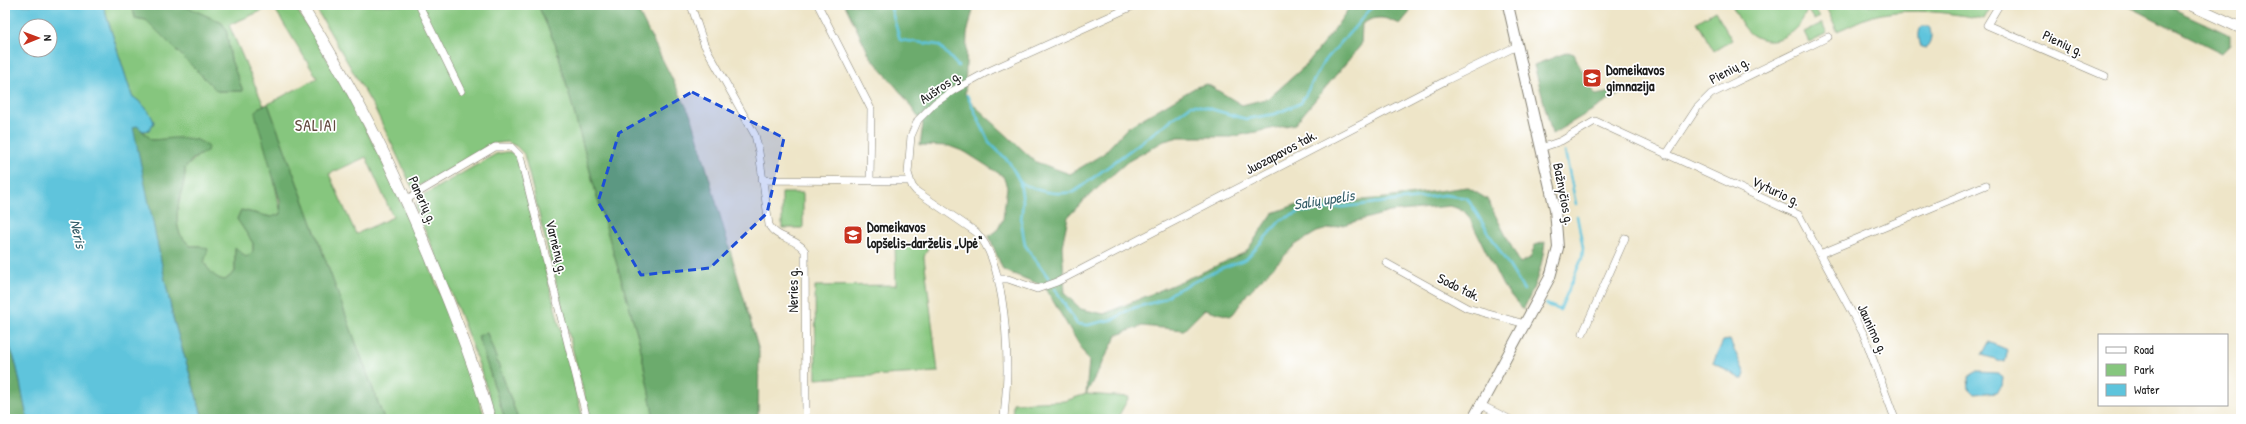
<svg xmlns="http://www.w3.org/2000/svg" width="2246" height="424" viewBox="0 0 2246 424" font-family="'Patrick Hand',sans-serif">
	<style>
		.green { fill: #86c67e; stroke: #51714d; fill-rule: evenodd }
		.forest { fill: #6cab6d; stroke: #446444 }
		.water { fill: #5ec4dc; stroke: #3d707c; fill-rule: evenodd }
		.lines { fill: none; stroke-linecap: round; stroke-linejoin: round }
		.stream { stroke: #5ec4dc; stroke-width: 2.5 }
		.minor-casing { stroke: #858072; stroke-width: 8 }
		.secondary-casing { stroke: #858072; stroke-width: 12 }
		.primary-casing { stroke: #858072; stroke-width: 12 }
		.minor { stroke: #fff; stroke-width: 7 }
		.secondary { stroke: #fff; stroke-width: 10 }
		.primary { stroke: #fff; stroke-width: 11 }
		.marked { fill: #1d4ed8; fill-opacity: 0.2; stroke: #1d4ed8; stroke-width: 3; stroke-dasharray: 8 5; stroke-linejoin: round }
		.labels { text-anchor: middle; stroke-width: 3.5; stroke-linejoin: round; paint-order: stroke }
		.street-label { font-size: 14px; fill: #1c1c1c; stroke: #fff }
		.poi-label { font-size: 14px; font-weight: bold; fill: #1c1c1c; stroke: #fff; text-anchor: start }
		.water-label { font-size: 15px; font-style: italic; fill: #365f69; stroke: #fff }
		.quarter-label { font-size: 16px; letter-spacing: 1px; fill: #60493d; stroke: #fff }
	</style>
	<rect width="100%" height="100%" fill="#fff"/>
	<filter id="ink" filterUnits="userSpaceOnUse"><feTurbulence type="fractalNoise" baseFrequency=".025" numOctaves="2"/><feDisplacementMap in="SourceGraphic" scale="8" xChannelSelector="R" yChannelSelector="G"/><feConvolveMatrix kernelMatrix="1 2 1 2 8 2 1 2 1" color-interpolation-filters="sRGB"/></filter>
	<filter id="wash" filterUnits="userSpaceOnUse"><feTurbulence type="fractalNoise" baseFrequency=".012" numOctaves="4" result="noise"/><feDisplacementMap in="SourceGraphic" scale="16" xChannelSelector="R" yChannelSelector="G"/><feGaussianBlur stdDeviation="0.9" result="paint"/><feColorMatrix in="noise" values="0 0 0 0 0 0 0 0 0 0 0 0 0 0 0 0 0 1.4 0 .05"/><feComposite in="paint" operator="in"/></filter>
	<g filter="url(#wash)">
		<rect width="100%" height="100%" fill="#eee5c8"/>
		<!-- green -->
		<path class="green" d="M 103,5 L 132,5 L 135,18 L 146,20 L 217,91 L 243,91 L 231,60 L 226,29 L 222,23 L 183,5 L 294,5 C 348,88 392,177 430,268 C 450,318 470,367 485,419 L 384,419 L 268,104 L 317,78 L 273,6 L 229,25 L 264,106 L 259,107 L 281,214 L 271,217 L 241,210 L 237,219 L 253,243 L 253,252 L 247,257 L 235,248 L 235,272 L 225,280 C 208,278 203,260 200,246 L 190,246 C 187,242 180,236 179,231 C 172,209 186,189 185,168 L 199,155 L 186,138 L 152,140 L 143,131 L 150,130 L 154,122 C 150,111 142,103 132,96 ZM 366,157 L 393,217 L 356,234 L 329,174 Z
			M 314,5 L 538,5 L 556,46 L 596,193 L 639,340 L 654,419 L 590,419 L 524,154 L 516,146 L 507,142 L 491,144 L 469,159 L 413,189 L 376,111 Z
			M 1732,5 L 1813,5 L 1820,17 L 1814,20 L 1807,9 C 1801,32 1773,50 1751,34 C 1742,27 1737,15 1732,5 Z
			M 1825,5 L 1992,5 L 1984,19 C 1948,13 1914,7 1877,15 C 1863,18 1850,26 1837,31 Z
			M 1715,11 L 1732,40 L 1714,51 L 1697,22 Z
			M 1822,23 L 1827,33 L 1809,42 L 1804,32 Z
			M 505,152 L 511,152 L 517,157 L 583,419 L 518,419 L 487,333 L 478,337 L 505,419 L 496,419 C 476,347 445,278 416,209 L 418,198 L 496,154 Z
			M 782,193 L 803,193 L 803,228 L 782,228 Z
			M 895,244 L 929,245 L 924,257 L 938,372 L 816,379 L 815,286 L 896,285 Z
			M 1086,394 L 1129,397 L 1117,419 L 1012,419 L 1013,403 L 1065,401 Z"/>
		<!-- forest -->
		<path class="forest" d="M 132,5 L 183,5 L 222,23 L 226,29 L 231,60 L 243,91 L 217,91 L 146,20 L 135,18 Z
			M 538,5 L 635,5 L 692,118 L 759,351 L 758,419 L 654,419 L 639,340 L 596,193 L 556,46 Z
			M 845,5 L 974,5 L 967,34 L 965,95 L 976,107 L 1036,162 L 1070,174 L 1103,154 L 1128,127 L 1196,87 L 1207,84 L 1242,105 L 1269,98 L 1305,66 L 1331,34 L 1351,5 L 1408,5 L 1410,12 L 1400,24 C 1384,17 1377,15 1362,24 L 1361,45 L 1295,124 L 1231,137 L 1179,137 L 1164,141 L 1127,162 L 1082,202 L 1068,217 L 1062,246 L 1065,294 L 1081,309 L 1104,314 L 1203,272 L 1246,252 L 1273,213 L 1292,206 L 1385,198 L 1467,187 L 1487,199 L 1520,263 L 1530,258 L 1535,245 L 1545,242 C 1542,268 1535,287 1523,310 L 1503,286 L 1469,217 L 1463,210 L 1450,206 L 1390,212 L 1317,232 L 1295,245 L 1247,294 L 1234,313 L 1229,316 L 1205,309 L 1184,330 L 1142,326 L 1117,335 L 1086,394 L 1089,361 L 1044,286 L 1003,270 L 989,236 L 998,229 L 1003,219 L 1007,187 L 1003,176 L 965,152 L 949,146 L 920,145 L 923,124 L 901,93 L 870,56 Z
			M 2126,5 L 2165,5 L 2230,35 L 2230,45 L 2222,53 Z
			M 1568,52 L 1574,54 L 1582,71 L 1589,74 L 1592,79 C 1590,86 1591,91 1596,95 L 1630,88 L 1552,134 L 1534,65 Z
			M 268,104 L 384,419 L 203,419 L 173,318 L 132,127 L 137,126 L 152,140 C 169,139 195,133 208,147 L 207,151 L 193,159 L 185,168 C 186,189 172,209 179,231 C 180,236 187,242 190,246 L 200,246 L 208,249 L 204,263 C 210,271 215,279 225,280 L 235,272 L 235,247 L 246,257 L 253,252 L 253,243 L 237,219 L 241,210 L 271,217 L 281,214 L 280,201 L 255,113 L 259,107 Z
			M 487,333 L 518,419 L 505,419 L 478,336 Z
			M 5,338 C 20,362 20,393 28,419 L 5,419 Z"/>
		<!-- water -->
		<path class="water" d="M 5,5 L 103,5 L 132,96 C 142,103 150,111 154,122 L 150,130 L 143,131 L 137,126 L 133,127 L 173,318 L 203,419 L 28,419 C 20,393 20,362 5,338 ZM 26,26 L 50,26 L 50,50 L 26,50 Z
			M 1922,26 L 1929,26 C 1932,33 1932,43 1926,48 L 1921,47 C 1919,40 1917,32 1922,26 Z
			M 1730,340 L 1745,374 L 1743,379 L 1741,379 L 1713,363 L 1723,341 Z
			M 1989,342 L 2008,350 L 2005,362 L 1982,355 Z
			M 1976,372 L 1999,373 L 2003,378 L 2002,386 L 1997,392 L 1974,394 L 1969,389 L 1968,377 Z"/>
		<g class="lines">
			<!-- stream -->
			<path class="stream" d="M 890,5 L 900,40 L 939,45 L 958,66
				M 967,95 L 989,142 L 1009,162 L 1020,182 L 1023,201 L 1021,221 L 1025,245 L 1050,280
				M 1565,152 L 1576,204
				M 1020,182 C 1036,192 1056,195 1074,192 L 1191,105 L 1197,105 L 1246,119 L 1275,114 L 1301,103 L 1323,63 L 1374,5 L 1395,7
				M 1055,289 L 1077,324 L 1088,325 L 1114,319 L 1130,309 L 1162,300 L 1175,291 L 1222,268 L 1246,259 L 1281,220 L 1300,212 L 1445,195 L 1467,198 L 1524,290
				M 1546,304 L 1560,310 L 1582,258 L 1583,248 L 1577,216"/>
		</g>
	</g>
	<g filter="url(#ink)">
		<g class="lines">
			<defs>
				<path id="minor" d="M 419,5 L 461,91
					M 691,5 L 704,44 L 755,135 L 759,152 L 769,225 C 776,239 797,238 805,251 L 806,419
					M 818,5 L 871,109 L 870,181
					M 1999,5 L 1987,25 L 2105,76
					M 1541,148 L 1561,141 L 1595,121 L 1799,215 L 1820,254 L 1986,185
					M 1666,155 L 1697,108 L 1711,94 L 1828,37
					M 762,180 L 910,181
					M 407,199 L 495,147 L 511,147 L 520,156 L 587,419
					M 1820,254 L 1864,335 L 1895,419
					M 1386,263 L 1467,308 L 1525,324
					M 998,279 L 1008,279 L 1037,289 L 1057,282 L 1447,80 L 1517,46
					M 1583,333 L 1625,238
					M 1481,405 L 1509,419
					M 1004,419 C 1005,403 1007,386 1007,370 C 1007,333 1003,259 976,232 L 916,191 L 912,186 L 908,173 L 910,148 L 911,136 L 918,120 L 935,103 L 954,90 L 987,72 L 1135,5"/>
				<path id="secondary" d="M 1473,419 L 1550,277 L 1558,248 L 1555,209 L 1508,5"/>
				<path id="primary" d="M 301,5 C 354,88 397,175 434,266 C 455,316 475,367 490,419
					M 2191,5 L 2241,28"/>
			</defs>
			<!-- minor casing -->
			<use href="#minor" class="minor-casing"/>
			<!-- secondary casing -->
			<use href="#secondary" class="secondary-casing"/>
			<!-- primary casing -->
			<use href="#primary" class="primary-casing"/>
			<!-- minor -->
			<use href="#minor" class="minor"/>
			<!-- secondary -->
			<use href="#secondary" class="secondary"/>
			<!-- primary -->
			<use href="#primary" class="primary"/>
		</g>
	</g>
	<!-- marked area -->
	<path class="marked" d="M 692,92 L 784,138 L 767,213 L 710,268 L 641,275 L 598,202 L 619,133 Z"/>
	<!-- icons -->
	<defs>
		<symbol id="school-square" viewBox="-11 -11 22 22"><rect x="-9" y="-9" width="18" height="18" rx="4" fill="#c8321e" stroke="#fff"/><path d="M0-5L7-2L0 1L-7-2ZM-4 1L0 2.5L4 1V4Q0 6-4 4Z" fill="#fff"/></symbol>
	</defs>
	<g fill-rule="evenodd">
		<use href="#school-square" x="1581" y="67" width="22" height="22"/>
		<use href="#school-square" x="842" y="224" width="22" height="22"/>
	</g>
	<g class="labels">
		<!-- street labels -->
		<g class="street-label">
			<text transform="translate(2063 43) rotate(25)" y="5">Pienių g.</text>
			<text transform="translate(1729 70) rotate(-28)" y="5">Pienių g.</text>
			<text transform="translate(940 87) rotate(-35)" y="5">Aušros g.</text>
			<text transform="translate(1281 152) rotate(-28)" y="5">Juozapavos tak.</text>
			<text transform="translate(1776 191) rotate(25)" y="5">Vyturio g.</text>
			<text transform="translate(1564 194) rotate(79)" y="5">Bažnyčios g.</text>
			<text transform="translate(423 200) rotate(66)" y="5">Panerių g.</text>
			<text transform="translate(557 247) rotate(76)" y="5">Varnėnų g.</text>
			<text transform="translate(1459 287) rotate(26)" y="5">Sodo tak.</text>
			<text transform="translate(793 290) rotate(-90)" y="5">Neries g.</text>
			<text transform="translate(1873 329) rotate(65)" y="5">Jaunimo g.</text>
		</g>
		<!-- poi labels -->
		<g class="poi-label">
			<text x="1606" y="75">Domeikavos<tspan x="1606" dy="16">gimnazija</tspan></text>
			<text x="867" y="232">Domeikavos<tspan x="867" dy="16">lopšelis-darželis „Upė“</tspan></text>
		</g>
		<!-- water labels -->
		<g class="water-label">
			<text transform="translate(1324 200) rotate(-9)" y="5">Salių upelis</text>
			<text transform="translate(78 234) rotate(77)" y="5">Neris</text>
		</g>
		<!-- quarter labels -->
		<g class="quarter-label">
			<text x="316" y="131">SALIAI</text>
		</g>
	</g>
	<!-- margin -->
	<rect width="2246" height="424" fill="none" stroke="#fff" stroke-width="20"/>
	<!-- legend -->
	<rect x="2098" y="334" width="130" height="72" fill="#ffffff" stroke="#a4a4a4"/>
	<rect x="2106" y="347" width="20" height="6" fill="#ffffff" stroke="#a4a4a4"/>
	<text x="2134" y="354" font-size="12" fill="#1c1c1c">Road</text>
	<rect x="2106" y="364" width="20" height="12" fill="#86c67e" stroke="#a4a4a4"/>
	<text x="2134" y="374" font-size="12" fill="#1c1c1c">Park</text>
	<rect x="2106" y="384" width="20" height="12" fill="#5ec4dc" stroke="#a4a4a4"/>
	<text x="2134" y="394" font-size="12" fill="#1c1c1c">Water</text>
	<!-- north arrow -->
	<g transform="translate(38 38) rotate(89)"><circle r="19" fill="#ffffff" stroke="#a4a4a4"/>
	<path d="M0-3L7 15L0 10L-7 15Z" fill="#c8321e"/>
	<text y="-6" font-size="11" font-weight="bold" text-anchor="middle" fill="#1c1c1c">N</text>
	</g>
</svg>
